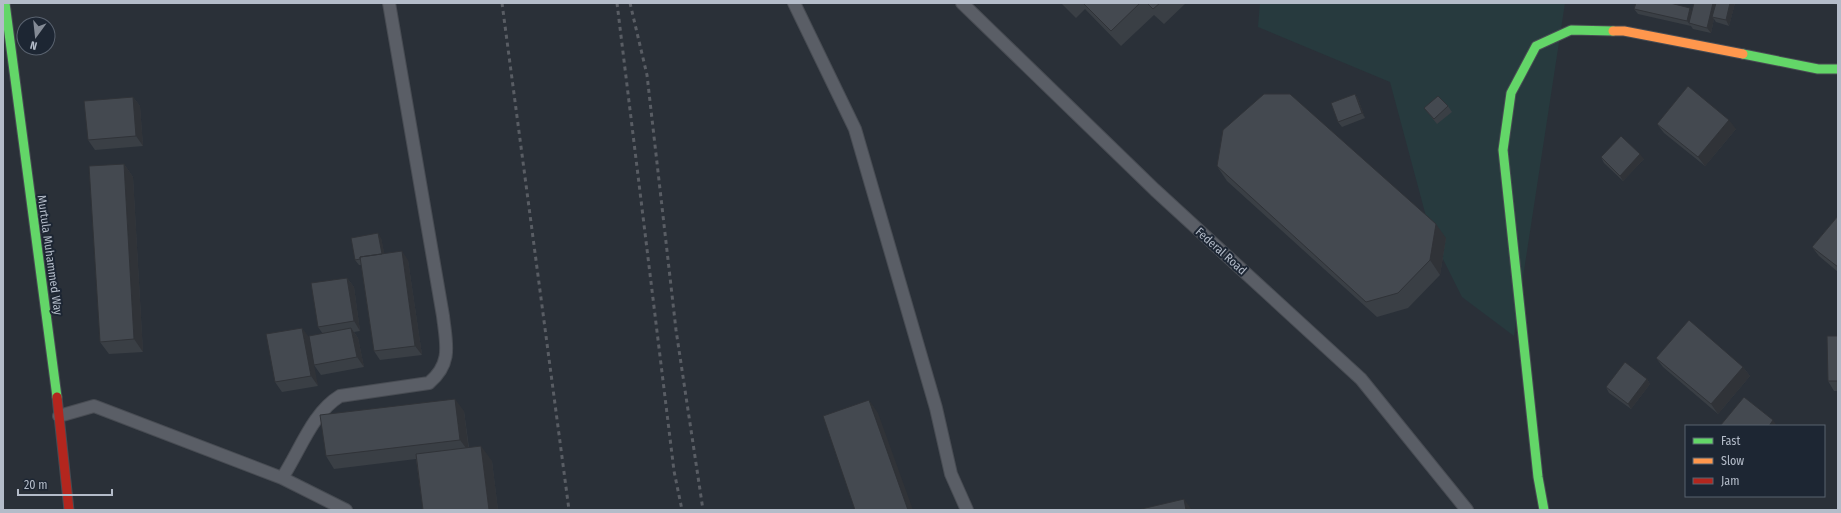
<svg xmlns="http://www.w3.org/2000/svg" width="1841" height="513" viewBox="0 0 1841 513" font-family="'Fira Sans Condensed',sans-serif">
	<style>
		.green { fill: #273a3e }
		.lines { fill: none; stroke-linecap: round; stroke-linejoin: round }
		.lane-casing { stroke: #484c53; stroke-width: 14 }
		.fast-casing { stroke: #484c53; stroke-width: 11 }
		.slow-casing { stroke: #484c53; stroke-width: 11 }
		.jam-casing { stroke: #484c53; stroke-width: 11 }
		.lane { stroke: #5a5e66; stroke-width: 12 }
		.fast { stroke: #63d668; stroke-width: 9 }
		.slow { stroke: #ff974d; stroke-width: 9 }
		.jam { stroke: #b3261e; stroke-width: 9 }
		.rail { stroke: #595d64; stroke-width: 3; stroke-dasharray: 4 4; stroke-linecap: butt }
		.wall { fill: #3a3f45 }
		.shaded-wall { fill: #303338 }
		.building { fill: #444950; stroke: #303338 }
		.labels { text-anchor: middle; stroke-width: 4; stroke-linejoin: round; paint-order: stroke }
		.street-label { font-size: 12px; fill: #b4bcc9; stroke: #1d2633 }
	</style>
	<rect width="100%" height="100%" fill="#2a3038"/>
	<!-- green -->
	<path class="green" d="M 1260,3 L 1565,3 L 1514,336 L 1462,297 L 1431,235 L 1390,82 L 1258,27 Z"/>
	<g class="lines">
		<defs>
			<path id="lane" d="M 794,3 L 855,129 L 936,408 L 951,474 L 967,510
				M 962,3 L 1155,190 L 1361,379 L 1467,510
				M 59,416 L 94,406 L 282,478 L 346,510
				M 282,478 C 300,451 312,413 340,396 L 429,383 C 453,363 446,343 443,316 L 389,3"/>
			<path id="fast" d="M 5,3 L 57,397
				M 1743,54 L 1818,69 L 1838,69
				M 1544,510 L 1538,477 L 1503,150 L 1511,93 L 1536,46 L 1571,30 L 1613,31"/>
			<path id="slow" d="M 1613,31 L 1624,31 L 1743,54"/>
			<path id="jam" d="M 57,397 L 69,510"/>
		</defs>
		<!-- lane casing -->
		<use href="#lane" class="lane-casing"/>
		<!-- fast casing -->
		<use href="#fast" class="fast-casing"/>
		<!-- slow casing -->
		<use href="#slow" class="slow-casing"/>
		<!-- jam casing -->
		<use href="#jam" class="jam-casing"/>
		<!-- lane -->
		<use href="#lane" class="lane"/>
		<!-- fast -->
		<use href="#fast" class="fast"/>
		<!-- slow -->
		<use href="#slow" class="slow"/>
		<!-- jam -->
		<use href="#jam" class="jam"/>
		<!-- rail -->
		<path class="rail" d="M 502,3 L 569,510
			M 617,3 L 674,471 L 682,510
			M 630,3 L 647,75 L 676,330 L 703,510"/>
	</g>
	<!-- wall -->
	<path class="wall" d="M 1061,3 L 1186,3 L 1164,24 L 1154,15 L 1121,46 L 1085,9 L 1076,18 Z
		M 1735,3 L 1729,26 L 1716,22 L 1714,19 L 1711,33 L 1693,29 L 1691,26 L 1638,14 L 1634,9 L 1692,11 Z
		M 1830,3 L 1838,3 L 1838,5 Z
		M 1355,94 L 1358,99 L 1365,118 L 1342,127 L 1338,122 Z
		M 133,97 L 140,106 L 143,146 L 95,150 L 88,140 Z
		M 1448,106 L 1452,112 L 1437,124 L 1424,108 Z
		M 1657,124 L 1736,129 L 1705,166 L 1664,133 Z
		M 1601,157 L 1644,159 L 1623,181 L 1604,163 Z
		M 124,164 L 133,177 L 143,352 L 109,354 L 100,342 Z
		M 1217,166 L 1446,238 L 1440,275 L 1408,308 L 1377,317 L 1227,181 Z
		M 1838,216 L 1838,272 L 1819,256 L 1812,247 Z
		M 381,238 L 384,253 L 408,260 L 422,355 L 380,360 L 374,351 L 361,265 L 359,265 L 355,260 Z
		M 347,278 L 354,287 L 360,331 L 354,332 L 358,338 L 364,367 L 321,375 L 314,365 L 323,334 L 318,327 Z
		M 302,328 L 318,386 L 282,392 L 275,382 Z
		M 1838,336 L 1838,391 L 1834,391 L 1828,381 Z
		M 1656,358 L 1743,367 L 1750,376 L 1718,414 L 1663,367 Z
		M 1647,379 L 1650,384 L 1631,409 L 1609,393 L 1606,387 Z
		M 464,411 L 469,448 L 492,461 L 498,510 L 423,510 L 416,459 L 334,469 L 326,456 Z"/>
	<!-- shaded-wall -->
	<path class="shaded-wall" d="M 1713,3 L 1718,3 L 1712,17 L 1714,19 L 1711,33 L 1707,28 Z
		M 1730,3 L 1735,3 L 1729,26 L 1726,20 Z
		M 1690,8 L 1694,13 L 1689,23 L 1691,26 L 1687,21 Z
		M 1355,94 L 1358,99 L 1365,118 L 1362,113 Z
		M 133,97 L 140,106 L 143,146 L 136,136 Z
		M 1729,120 L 1736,129 L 1705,166 L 1698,157 Z
		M 1640,154 L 1644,159 L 1623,181 L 1620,176 Z
		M 124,164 L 133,177 L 143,352 L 134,339 Z
		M 1436,224 L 1446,238 L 1440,275 L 1430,260 Z
		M 378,233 L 381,238 L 386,260 L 382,255 Z
		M 402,251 L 408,260 L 422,355 L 415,346 Z
		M 347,278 L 354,287 L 360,331 L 354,321 Z
		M 302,328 L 309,337 L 318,386 L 311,376 Z
		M 351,328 L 358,338 L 364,367 L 357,357 Z
		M 1743,367 L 1750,376 L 1718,414 L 1711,404 Z
		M 1647,379 L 1650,384 L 1631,409 L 1628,404 Z
		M 455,399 L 464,411 L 469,452 L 460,440 Z
		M 869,400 L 878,413 L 913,510 L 908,510 Z
		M 1773,420 L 1777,426 L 1769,426 Z
		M 481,446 L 492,461 L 498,510 L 489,510 Z
		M 1184,499 L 1192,510 L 1186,510 Z
		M 3,500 L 5,510 L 3,510 Z"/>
	<!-- building -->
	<path class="building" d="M 1083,3 L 1140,3 L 1111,31 Z
		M 1147,3 L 1160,3 L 1153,9 Z
		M 1636,3 L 1670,3 L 1690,8 L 1687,21 L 1634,9 Z
		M 1694,3 L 1713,3 L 1707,28 L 1689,23 Z
		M 1716,3 L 1730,3 L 1726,20 L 1712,17 Z
		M 1688,86 L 1729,120 L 1698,157 L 1657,124 Z
		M 1264,94 L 1290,94 L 1436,224 L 1430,260 L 1398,293 L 1366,302 L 1217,166 L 1223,130 Z
		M 1355,94 L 1362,113 L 1338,122 L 1331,103 Z
		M 1438,96 L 1448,106 L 1434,119 L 1424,108 Z
		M 133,97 L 136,136 L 88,140 L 84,101 Z
		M 1621,136 L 1640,154 L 1620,176 L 1601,157 Z
		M 124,164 L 134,339 L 100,342 L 89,166 Z
		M 1838,216 L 1838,267 L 1812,247 Z
		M 378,233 L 382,254 L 360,257 L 360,259 L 355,260 L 351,238 Z
		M 402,251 L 415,346 L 374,351 L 360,257 Z
		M 347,278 L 354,321 L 318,327 L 311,283 Z
		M 1689,320 L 1743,367 L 1711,404 L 1656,358 Z
		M 302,328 L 311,376 L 275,382 L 266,334 Z
		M 351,328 L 357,357 L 314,365 L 309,336 Z
		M 1827,336 L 1838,336 L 1838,381 L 1828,381 Z
		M 1625,362 L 1647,379 L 1628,404 L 1606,387 Z
		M 1744,397 L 1773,420 L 1769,426 L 1720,426 Z
		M 455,399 L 460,440 L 326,456 L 320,415 Z
		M 869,400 L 908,510 L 855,510 L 823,416 Z
		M 481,446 L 489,510 L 423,510 L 416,454 Z
		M 1184,499 L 1186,510 L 1137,510 Z"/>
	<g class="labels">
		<!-- street labels -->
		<g class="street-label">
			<text transform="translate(1221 251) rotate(42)" y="4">Federal Road</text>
			<text transform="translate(50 255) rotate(82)" y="4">Murtula Muhammed Way</text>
		</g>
	</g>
	<!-- border -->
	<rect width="1841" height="513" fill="none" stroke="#b4bcc9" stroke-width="8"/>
	<!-- legend -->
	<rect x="1685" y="425" width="140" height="72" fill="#1d2633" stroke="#59626f"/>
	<rect x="1693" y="438" width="20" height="6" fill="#63d668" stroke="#59626f"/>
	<text x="1721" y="445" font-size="12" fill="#b4bcc9">Fast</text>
	<rect x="1693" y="458" width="20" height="6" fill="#ff974d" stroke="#59626f"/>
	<text x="1721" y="465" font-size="12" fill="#b4bcc9">Slow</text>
	<rect x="1693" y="478" width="20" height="6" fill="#b3261e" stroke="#59626f"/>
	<text x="1721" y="485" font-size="12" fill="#b4bcc9">Jam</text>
	<!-- north arrow -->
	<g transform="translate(36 36) rotate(195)"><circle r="19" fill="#1d2633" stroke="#59626f"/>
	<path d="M0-3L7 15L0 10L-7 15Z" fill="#848b96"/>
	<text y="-6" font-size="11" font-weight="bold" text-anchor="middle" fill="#b4bcc9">N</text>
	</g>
	<!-- scale -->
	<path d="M18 489v6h94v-6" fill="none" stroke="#b4bcc9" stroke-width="2"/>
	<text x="24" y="489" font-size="12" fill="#b4bcc9" stroke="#1d2633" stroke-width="3" paint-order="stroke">20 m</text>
</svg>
